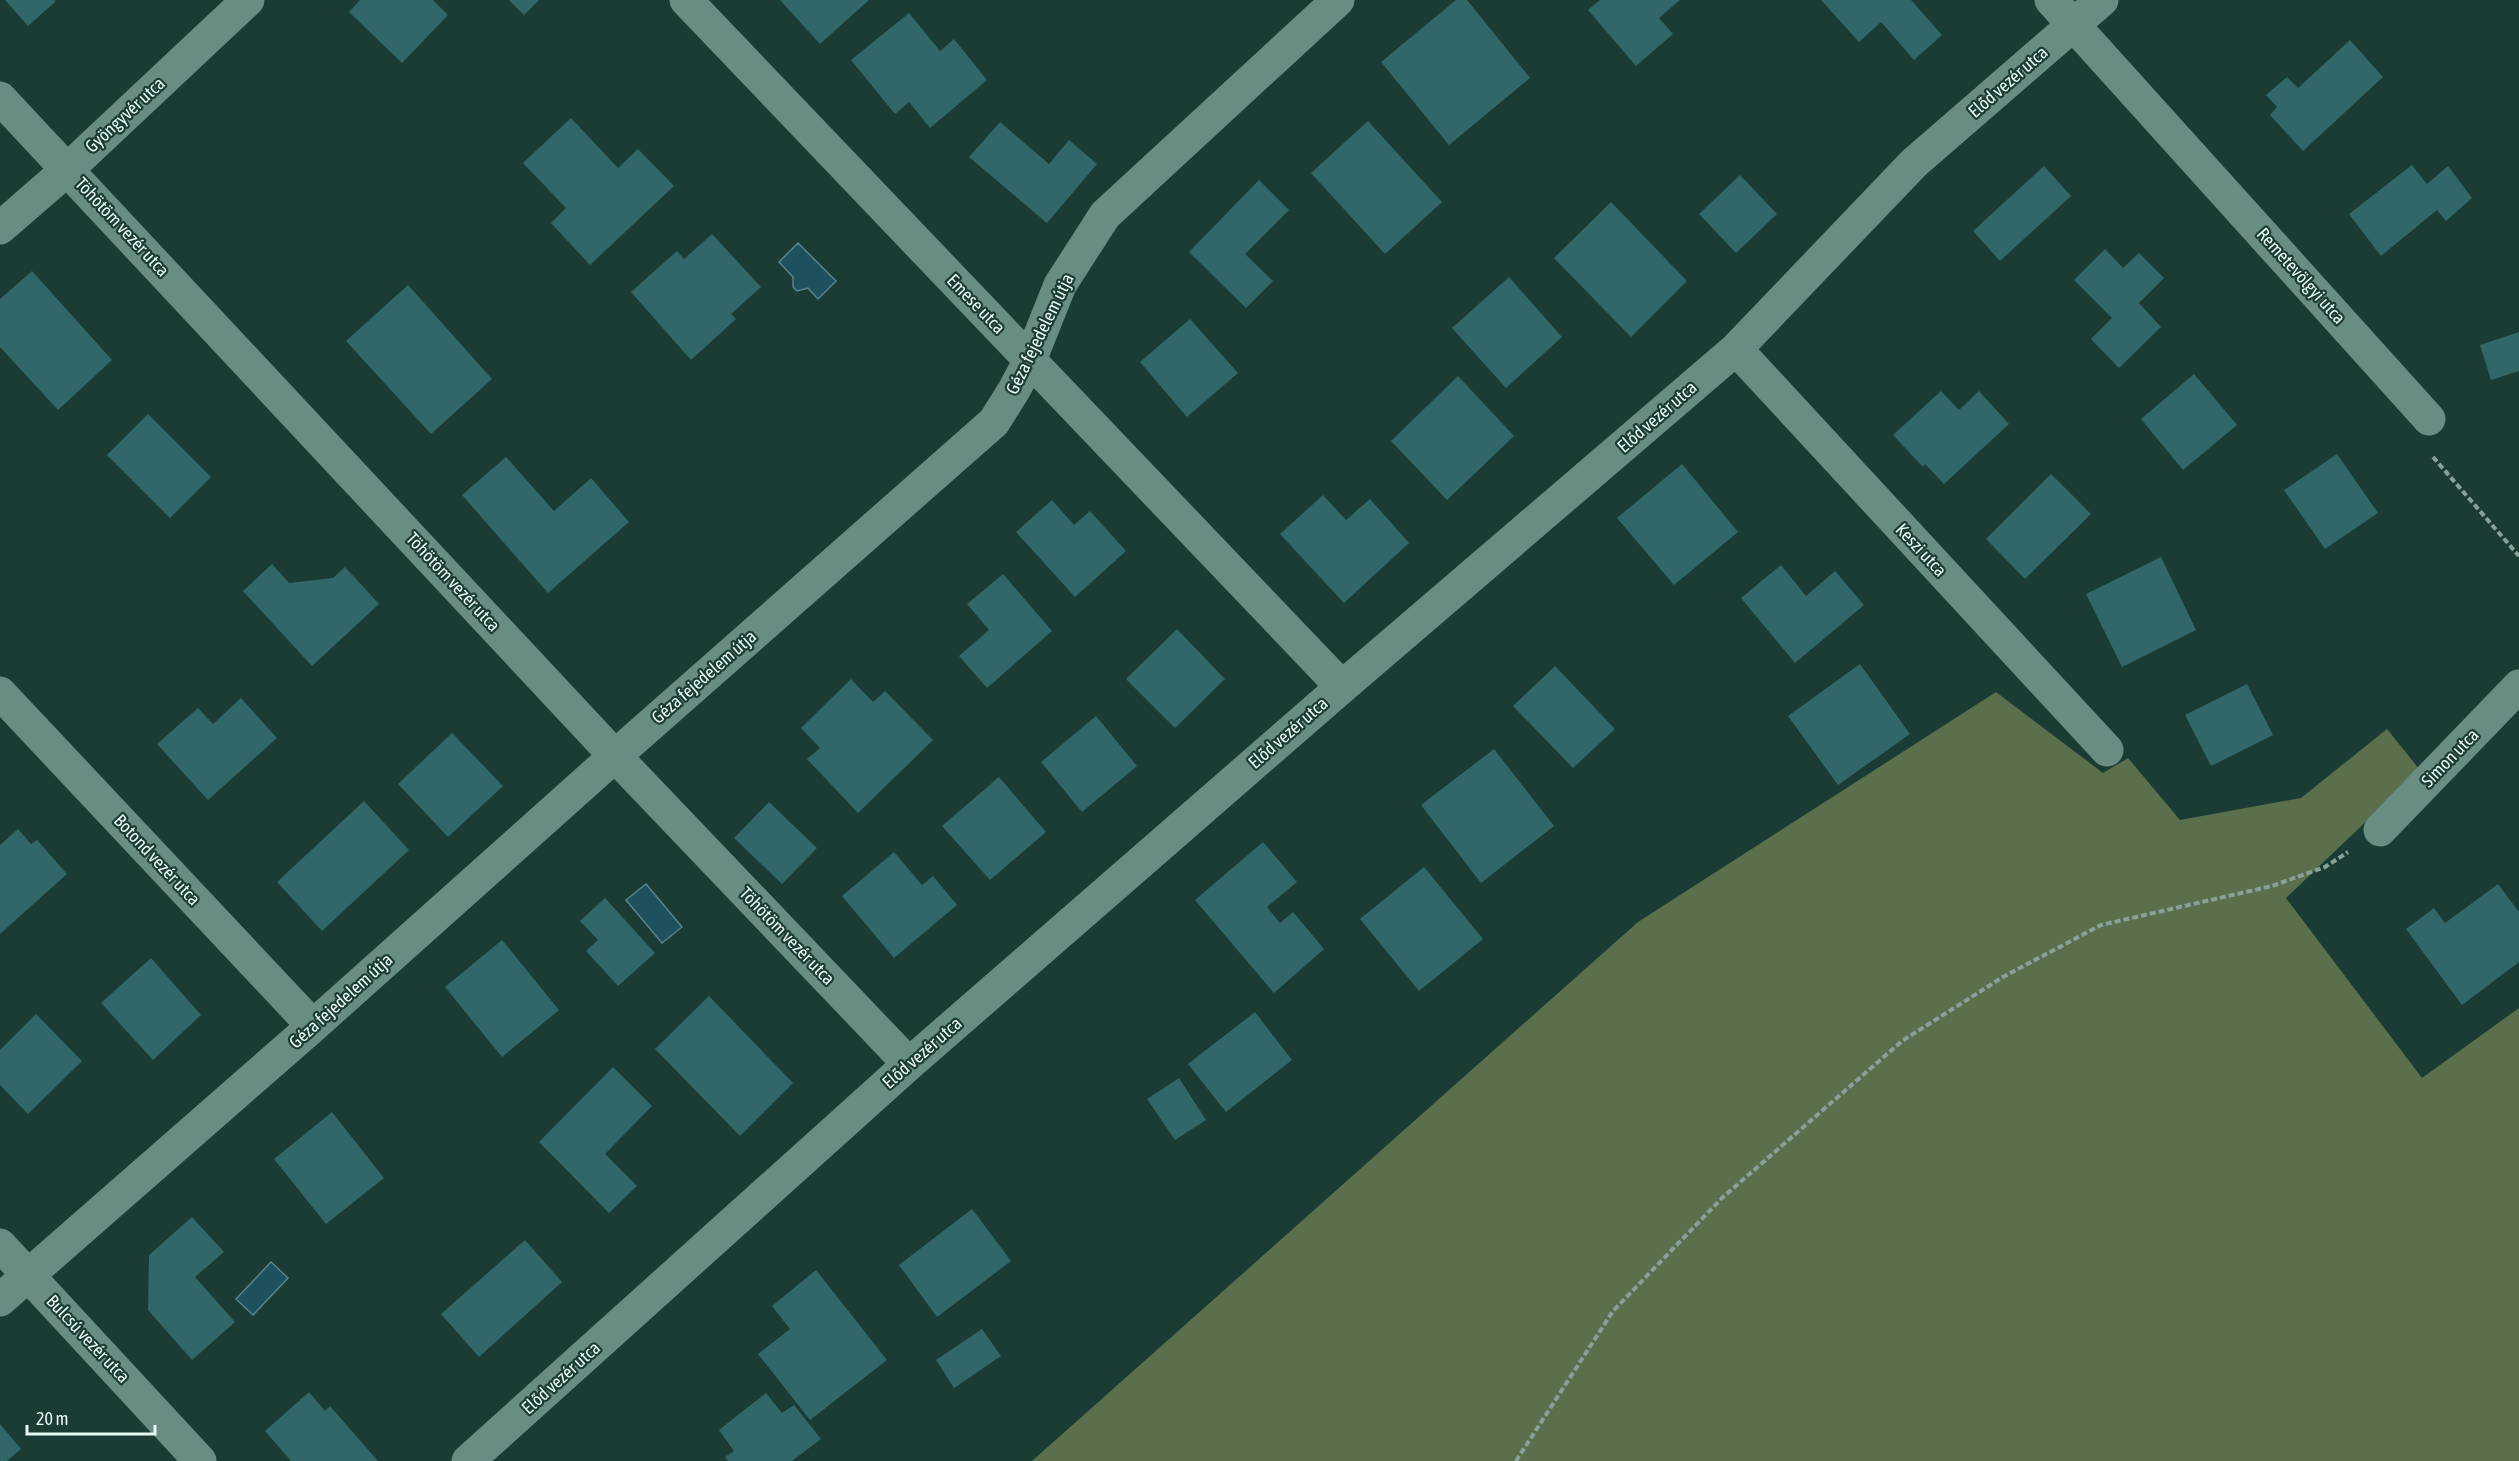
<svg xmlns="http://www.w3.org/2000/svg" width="2519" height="1461" viewBox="0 0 2519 1461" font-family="'Asap Condensed',sans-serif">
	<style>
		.forest { fill: #5a6f4c }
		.water { fill: #1e505e; stroke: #5a838b; stroke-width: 1.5 }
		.building { fill: #316768 }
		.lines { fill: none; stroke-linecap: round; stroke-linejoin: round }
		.path { stroke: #88a19a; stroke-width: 4; stroke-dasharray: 6 3; stroke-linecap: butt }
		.minor { stroke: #698c83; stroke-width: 33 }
		.labels { text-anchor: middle; stroke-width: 4.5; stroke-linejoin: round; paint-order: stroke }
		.street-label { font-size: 18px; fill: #e6f9f3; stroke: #1b3c34 }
	</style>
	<rect width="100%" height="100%" fill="#1b3c34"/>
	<!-- forest -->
	<path class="forest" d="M 1996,692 L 2103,773 L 2128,758 L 2180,820 L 2301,798 L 2387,729 L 2420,770 L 2286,898 L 2422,1078 L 2519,1008 L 2519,1461 L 1032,1461 L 1638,922 Z"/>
	<!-- water -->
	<path class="water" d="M 798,243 L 836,281 L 818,299 L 808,288 L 797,291 L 793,287 L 793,277 L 779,262 Z
		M 646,884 L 682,927 L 662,943 L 626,900 Z
		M 271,1262 L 288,1278 L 253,1315 L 236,1299 Z"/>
	<!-- building -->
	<path class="building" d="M 5,0 L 54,0 L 56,1 L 28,26 Z
		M 360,0 L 433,0 L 448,15 L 402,63 L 349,12 Z
		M 509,0 L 539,0 L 524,15 Z
		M 780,0 L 869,0 L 820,44 Z
		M 1456,0 L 1467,0 L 1530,78 L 1449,145 L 1381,62 Z
		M 1600,0 L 1680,0 L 1659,18 L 1673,34 L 1636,66 L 1588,10 Z
		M 1821,0 L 1911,0 L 1942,35 L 1914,60 L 1881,22 L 1859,42 Z
		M 909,13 L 940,51 L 954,39 L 987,80 L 930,128 L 909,102 L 895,114 L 851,60 Z
		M 2350,40 L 2383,77 L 2303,151 L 2270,115 L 2277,107 L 2266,95 L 2287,77 L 2298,88 Z
		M 571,118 L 618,168 L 638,149 L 674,186 L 590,265 L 551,223 L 566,208 L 523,163 Z
		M 1368,121 L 1442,202 L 1385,254 L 1311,173 Z
		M 1000,122 L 1049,164 L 1069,140 L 1097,164 L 1047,223 L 969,157 Z
		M 2412,165 L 2427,184 L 2448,166 L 2472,198 L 2446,221 L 2437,210 L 2381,256 L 2349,214 Z
		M 2044,166 L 2071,196 L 2000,261 L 1973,231 Z
		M 1740,175 L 1777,214 L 1736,253 L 1699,214 Z
		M 1259,180 L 1289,210 L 1245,254 L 1273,281 L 1246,308 L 1189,252 Z
		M 1611,202 L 1687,281 L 1631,337 L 1554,258 Z
		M 712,234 L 761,287 L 731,314 L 736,319 L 691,360 L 631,292 L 677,251 L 684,259 Z
		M 2105,249 L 2123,268 L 2139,253 L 2164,278 L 2139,303 L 2161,327 L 2119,368 L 2091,339 L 2112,318 L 2074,280 Z
		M 32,271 L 112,360 L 58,410 L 0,347 L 0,299 Z
		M 1509,277 L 1562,337 L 1506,388 L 1452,328 Z
		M 408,285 L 492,379 L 431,434 L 346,341 Z
		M 1190,319 L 1238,373 L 1187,417 L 1140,362 Z
		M 2519,332 L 2519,371 L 2491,380 L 2480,345 Z
		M 2194,374 L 2237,425 L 2183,470 L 2141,419 Z
		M 1458,376 L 1514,436 L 1447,500 L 1391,441 Z
		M 1941,391 L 1959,410 L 1979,391 L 2009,424 L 1944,484 L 1925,464 L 1923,467 L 1893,435 Z
		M 148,414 L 211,477 L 170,518 L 107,455 Z
		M 2337,454 L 2378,513 L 2325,549 L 2284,490 Z
		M 506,457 L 554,511 L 591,478 L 629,522 L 548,593 L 462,495 Z
		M 1682,464 L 1738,532 L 1674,585 L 1617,518 Z
		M 2051,474 L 2091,514 L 2025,579 L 1986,539 Z
		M 1323,495 L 1346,520 L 1370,499 L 1409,543 L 1344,603 L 1280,534 Z
		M 1052,500 L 1074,525 L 1090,511 L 1126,551 L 1075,597 L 1016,532 Z
		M 2161,557 L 2196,630 L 2122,667 L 2086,594 Z
		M 272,564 L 289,583 L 333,578 L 345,567 L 379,604 L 312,666 L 243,591 Z
		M 1781,565 L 1806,596 L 1835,571 L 1864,605 L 1795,663 L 1741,598 Z
		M 1003,574 L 1052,631 L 987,688 L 959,656 L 989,630 L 967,604 Z
		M 1177,629 L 1225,679 L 1175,728 L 1126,679 Z
		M 1860,664 L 1910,734 L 1838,785 L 1788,716 Z
		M 1555,666 L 1615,729 L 1573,768 L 1513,706 Z
		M 851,679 L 873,702 L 885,691 L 933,740 L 858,813 L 807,759 L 820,748 L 801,728 Z
		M 2247,684 L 2273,735 L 2211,766 L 2185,715 Z
		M 241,698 L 277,738 L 208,800 L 157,744 L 198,708 L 213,724 Z
		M 1096,716 L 1137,766 L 1082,812 L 1041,762 Z
		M 452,733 L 503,786 L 448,837 L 398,784 Z
		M 1494,749 L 1554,826 L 1481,883 L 1421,805 Z
		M 999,777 L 1046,832 L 990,880 L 942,826 Z
		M 364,801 L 409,850 L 322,931 L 277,882 Z
		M 769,802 L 817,848 L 782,884 L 734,838 Z
		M 18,829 L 31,844 L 37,840 L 67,874 L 0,934 L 0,845 Z
		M 1263,842 L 1297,882 L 1267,907 L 1280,923 L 1293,912 L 1324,949 L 1274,993 L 1195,900 Z
		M 894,852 L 922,885 L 933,876 L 957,905 L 894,958 L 842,896 Z
		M 1424,867 L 1483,939 L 1419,991 L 1360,919 Z
		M 2498,884 L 2519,912 L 2519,962 L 2462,1005 L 2406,929 L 2434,908 L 2445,923 Z
		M 605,898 L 655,953 L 618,986 L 586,951 L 598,940 L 580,921 Z
		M 502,940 L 559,1010 L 502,1057 L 445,987 Z
		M 151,958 L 201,1015 L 153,1060 L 101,1003 Z
		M 709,996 L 793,1083 L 740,1136 L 655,1049 Z
		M 1255,1012 L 1292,1060 L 1226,1112 L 1188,1064 Z
		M 36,1014 L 82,1061 L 28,1114 L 0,1085 L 0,1050 Z
		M 613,1067 L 652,1106 L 605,1154 L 637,1186 L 609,1213 L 539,1142 Z
		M 1179,1078 L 1206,1120 L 1175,1140 L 1147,1099 Z
		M 332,1112 L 384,1178 L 326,1224 L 274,1159 Z
		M 972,1209 L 1011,1261 L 937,1317 L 899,1265 Z
		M 192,1217 L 224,1252 L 195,1277 L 235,1322 L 192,1360 L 148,1310 L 149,1255 Z
		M 525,1240 L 562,1282 L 479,1357 L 441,1314 Z
		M 816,1270 L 887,1360 L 810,1420 L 758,1354 L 790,1329 L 772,1306 Z
		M 982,1329 L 1001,1356 L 954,1388 L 936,1360 Z
		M 309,1392 L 325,1411 L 330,1406 L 378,1461 L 291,1461 L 265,1431 Z
		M 766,1393 L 782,1413 L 794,1405 L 821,1439 L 792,1461 L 728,1461 L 725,1457 L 734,1451 L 719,1430 Z
		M 0,1424 L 21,1449 L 7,1461 L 0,1461 Z"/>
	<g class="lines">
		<!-- path -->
		<path class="path" d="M 2433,457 L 2519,556
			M 1516,1461 L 1613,1311 L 1722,1198 L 1902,1041 L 2003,977 L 2101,925 L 2272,886 L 2325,867 L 2348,852"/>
		<!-- minor -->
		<path class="minor" d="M 686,0 L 1342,687
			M 2051,0 L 2429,419
			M 0,98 L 615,756 L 909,1064
			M 0,228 L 68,169 L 248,0
			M 1736,349 L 2107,750
			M 0,693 L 313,1026
			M 2380,830 L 2519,686
			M 0,1245 L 200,1461
			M 0,1300 L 313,1026 L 615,756 L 994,422 L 1014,390 L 1030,360 L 1060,285 L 1105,215 L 1338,0
			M 468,1461 L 909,1064 L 1342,687 L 1736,349 L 1914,163 L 2102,0"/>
	</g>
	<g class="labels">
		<!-- street labels -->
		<g class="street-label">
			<text transform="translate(2008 82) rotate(-41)" y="6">Előd vezér utca</text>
			<text transform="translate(125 115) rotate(-43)" y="6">Gyöngyvér utca</text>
			<text transform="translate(122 227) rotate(47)" y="6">Töhötöm vezér utca</text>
			<text transform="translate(2301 276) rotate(48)" y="6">Remetevölgyi utca</text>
			<text transform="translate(976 304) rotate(46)" y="6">Emese utca</text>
			<text transform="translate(1040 334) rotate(-64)" y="6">Géza fejedelem útja</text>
			<text transform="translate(1657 417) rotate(-41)" y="6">Előd vezér utca</text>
			<text transform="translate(1921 550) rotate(47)" y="6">Keszi utca</text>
			<text transform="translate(453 582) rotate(47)" y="6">Töhötöm vezér utca</text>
			<text transform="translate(704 677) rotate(-41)" y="6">Géza fejedelem útja</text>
			<text transform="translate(1288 733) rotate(-41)" y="6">Előd vezér utca</text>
			<text transform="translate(2450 758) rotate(-46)" y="6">Simon utca</text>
			<text transform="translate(157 860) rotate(47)" y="6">Botond vezér utca</text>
			<text transform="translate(787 936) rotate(46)" y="6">Töhötöm vezér utca</text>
			<text transform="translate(341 1001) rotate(-42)" y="6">Géza fejedelem útja</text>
			<text transform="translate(922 1053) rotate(-41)" y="6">Előd vezér utca</text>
			<text transform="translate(88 1339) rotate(47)" y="6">Bulcsú vezér utca</text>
			<text transform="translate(561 1378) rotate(-42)" y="6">Előd vezér utca</text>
		</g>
	</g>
	<!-- scale -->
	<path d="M27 1425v9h128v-9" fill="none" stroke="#e6f9f3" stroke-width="3"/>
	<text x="36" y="1425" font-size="18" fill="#e6f9f3" stroke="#1b3c34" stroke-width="4.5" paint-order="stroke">20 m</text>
</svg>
